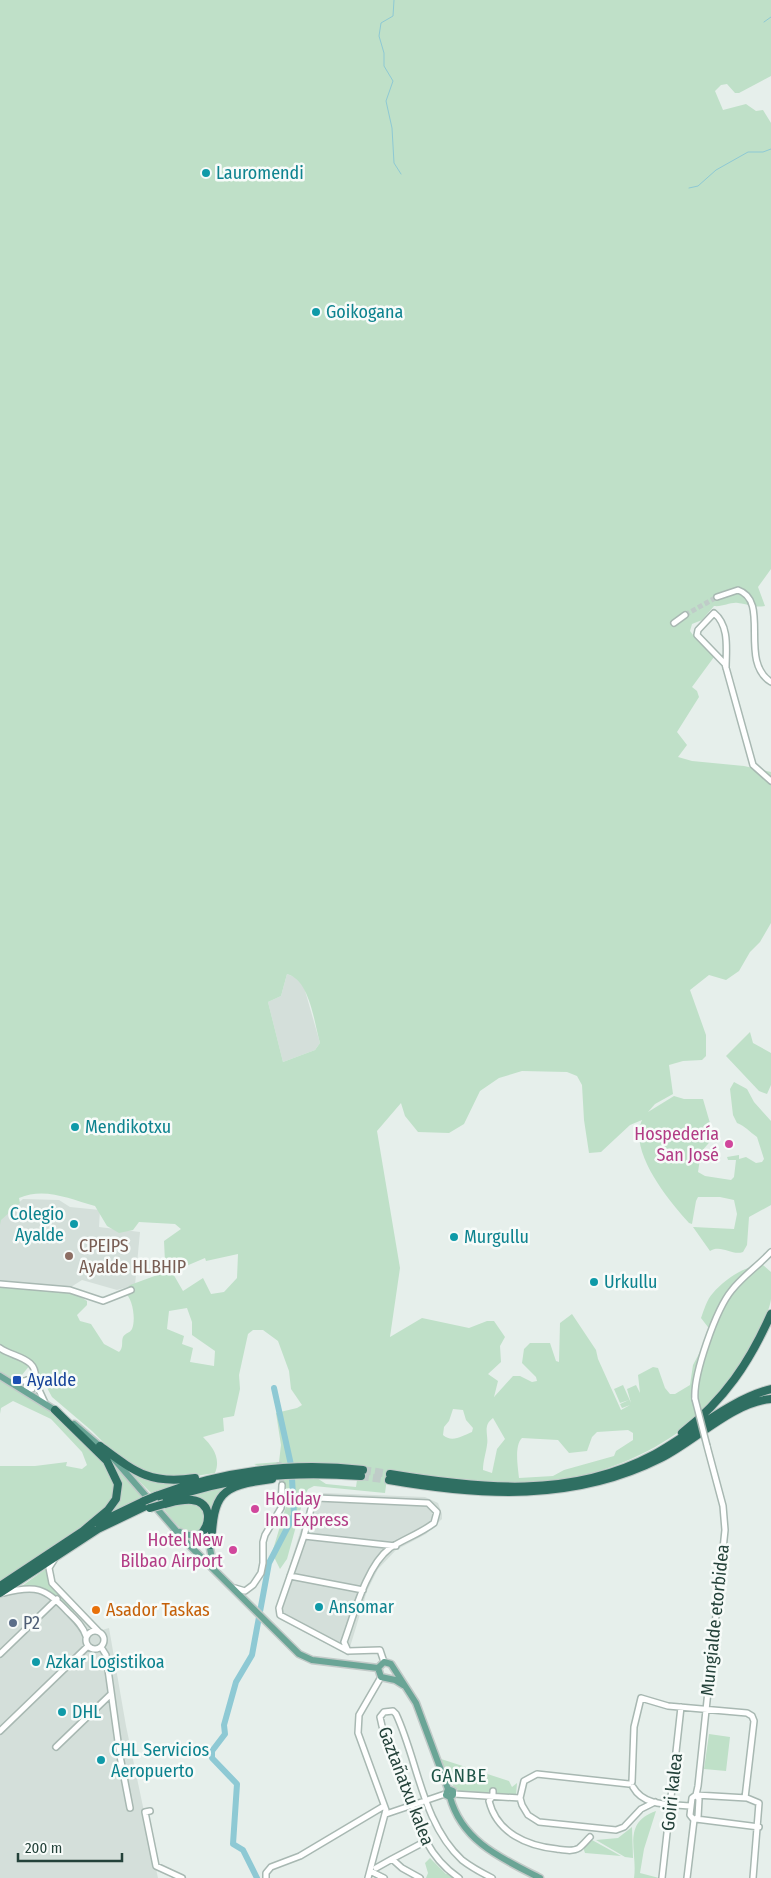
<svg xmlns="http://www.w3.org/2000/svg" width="771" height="1878" viewBox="0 0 771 1878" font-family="'Fira Sans Condensed',sans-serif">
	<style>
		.built { fill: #d4dfda }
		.green { fill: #bfe0c8; fill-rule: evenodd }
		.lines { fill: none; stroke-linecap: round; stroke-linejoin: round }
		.stream { stroke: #8ec9d4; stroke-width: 1 }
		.river { stroke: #8ec9d4; stroke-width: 6 }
		.minor-tunnel { stroke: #bfccc8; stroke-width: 5; stroke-dasharray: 5 2.5; stroke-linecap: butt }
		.highway-tunnel { stroke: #bfccc8; stroke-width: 8; stroke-dasharray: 8 4; stroke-linecap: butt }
		.minor-casing { stroke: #a8b8b2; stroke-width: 8 }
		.major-casing { stroke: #c2cac8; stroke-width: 9 }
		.highway-casing { stroke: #c2cac8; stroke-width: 10 }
		.minor { stroke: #fff; stroke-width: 5 }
		.major { stroke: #6aa596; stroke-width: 6 }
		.highway { stroke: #2f6f62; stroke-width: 8 }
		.minor-bridge-casing { stroke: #a8b8b2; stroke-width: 8; stroke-linecap: butt }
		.highway-bridge-casing { stroke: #c2cac8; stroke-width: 10; stroke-linecap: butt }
		.minor-bridge { stroke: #fff; stroke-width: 5 }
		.highway-bridge { stroke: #2f6f62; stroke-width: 8 }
		.culture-dot { fill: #0f9aa8; stroke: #f7fbf9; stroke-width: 2 }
		.hotel-dot { fill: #d1479c; stroke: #f7fbf9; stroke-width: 2 }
		.education-dot { fill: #8d6e63; stroke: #f7fbf9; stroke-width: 2 }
		.transit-dot { fill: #1a4fb4; stroke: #f7fbf9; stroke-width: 2 }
		.food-dot { fill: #e8710a; stroke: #f7fbf9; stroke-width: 2 }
		.service-dot { fill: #5c6f8a; stroke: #f7fbf9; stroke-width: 2 }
		.labels { text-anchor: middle; stroke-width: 5; stroke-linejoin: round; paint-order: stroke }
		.culture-label { font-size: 18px; fill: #0d838f; stroke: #f7fbf9; text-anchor: start }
		.hotel-label { font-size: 18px; fill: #b23c85; stroke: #f7fbf9; text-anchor: end }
		.education-label { font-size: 18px; fill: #785e54; stroke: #f7fbf9; text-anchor: start }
		.transit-label { font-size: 18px; fill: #164399; stroke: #f7fbf9; text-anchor: start }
		.food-label { font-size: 18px; fill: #c56008; stroke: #f7fbf9; text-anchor: start }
		.street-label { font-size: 18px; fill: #24423a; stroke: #f7fbf9 }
		.service-label { font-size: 18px; fill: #4e5e75; stroke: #f7fbf9; text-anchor: start }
		.neighbourhood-label { font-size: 19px; letter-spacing: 1px; fill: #1f5548; stroke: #f7fbf9 }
	</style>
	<rect width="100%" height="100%" fill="#e6efeb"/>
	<!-- built -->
	<path class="built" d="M 287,974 L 297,978 L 304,987 L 320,1043 L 315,1050 L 283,1062 L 268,1002 L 281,996 Z
		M 23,1199 L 59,1200 L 70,1207 L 100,1210 L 99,1227 L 140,1232 L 135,1285 L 117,1290 L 82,1280 L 71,1287 L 0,1282 L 0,1219 Z
		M 324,1493 L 425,1497 L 438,1503 L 442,1514 L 442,1519 L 426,1534 L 396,1550 L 378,1569 L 367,1591 L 350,1647 L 344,1653 L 279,1619 L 276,1615 L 276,1610 L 310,1500 Z
		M 0,1585 L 7,1596 L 13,1593 L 35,1590 L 49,1599 L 61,1591 L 96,1626 L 102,1630 L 109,1628 L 126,1726 L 158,1878 L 0,1878 Z"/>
	<!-- green -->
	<path class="green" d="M 0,0 L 771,0 L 771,76 L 739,93 L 735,93 L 727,84 L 721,85 L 715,91 L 723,110 L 746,104 L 756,111 L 763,110 L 771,123 L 771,569 L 758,587 L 765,606 C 751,608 750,604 738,603 C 730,602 723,607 714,606 L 702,620 L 692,624 L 690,631 L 693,635 L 714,657 L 692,687 L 697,691 L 699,697 L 677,732 L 687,745 L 678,757 L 692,761 L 744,766 L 771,772 L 771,923 L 760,942 L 750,952 L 739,971 L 726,980 L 709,975 L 690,990 L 706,1035 L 706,1056 L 702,1060 L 683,1061 L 669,1065 L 673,1094 L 655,1104 L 648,1112 L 674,1096 L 684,1099 L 703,1099 L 714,1137 L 701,1152 L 698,1172 L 705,1176 L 731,1180 L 734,1177 L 736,1160 L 728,1160 L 727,1157 L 739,1155 L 739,1159 L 746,1157 L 756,1163 L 762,1162 L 764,1159 L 757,1137 C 750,1132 745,1126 737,1123 L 733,1115 L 730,1089 L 734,1082 L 747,1089 L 754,1102 L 771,1121 L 771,1205 L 749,1217 L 747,1245 L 743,1252 C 732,1256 721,1244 710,1251 L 693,1227 L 734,1229 L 737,1214 L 734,1200 L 720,1197 L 698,1197 L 696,1201 L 692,1224 L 689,1223 C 668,1200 628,1151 642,1120 L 630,1125 L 601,1152 L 589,1153 L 584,1120 L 582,1085 L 577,1076 L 567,1072 L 522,1071 L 499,1078 L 480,1091 L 464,1124 L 449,1133 L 418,1132 L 405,1116 L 401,1103 L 377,1131 L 400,1268 L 390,1337 L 422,1318 L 469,1328 L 487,1321 L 494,1321 L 505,1337 L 500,1346 L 501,1362 L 488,1374 L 498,1381 L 494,1397 L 513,1376 L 520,1376 L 532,1382 L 537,1381 L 536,1377 L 522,1363 L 524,1349 L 530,1343 L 550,1343 L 556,1361 L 559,1362 L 560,1323 L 572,1314 L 596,1350 L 598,1359 L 621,1410 L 630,1405 L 622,1408 L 620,1404 L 629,1400 L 620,1403 L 614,1389 L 623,1385 L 631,1403 L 627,1389 L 636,1385 L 640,1393 L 638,1375 L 653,1367 L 658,1368 L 665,1388 L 670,1394 L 675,1394 L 690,1385 L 693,1365 L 711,1331 L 701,1318 C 704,1310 707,1299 713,1293 C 724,1280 745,1265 763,1265 L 771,1272 C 771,1281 771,1290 771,1299 C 769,1316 752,1341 744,1357 C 702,1440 605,1482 516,1485 C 475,1486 428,1477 388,1471 L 385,1493 L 314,1486 L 308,1489 L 304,1497 L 287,1559 L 280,1569 L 272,1553 L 287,1503 L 283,1480 L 317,1478 L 326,1484 L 356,1487 L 357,1480 L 361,1480 L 362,1468 L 319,1465 L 317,1463 L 259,1466 L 254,1464 L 279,1462 L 281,1445 L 276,1413 L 297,1408 L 302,1405 L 291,1389 L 289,1371 L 278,1341 L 263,1330 L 253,1330 L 248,1334 L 239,1375 L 240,1389 L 234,1416 L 223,1418 L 224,1431 L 203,1437 C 213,1447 221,1458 215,1473 L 182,1478 L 149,1475 L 119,1458 L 92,1431 L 52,1397 L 34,1364 L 30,1365 L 17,1381 L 0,1372 L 0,1282 L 63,1286 L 87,1301 L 87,1305 L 77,1315 L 80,1321 L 91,1324 L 104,1344 L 119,1352 C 124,1347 121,1342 123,1337 C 125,1333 130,1333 132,1329 C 136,1320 133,1297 124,1292 L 130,1285 L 171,1270 L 165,1262 L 164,1241 L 181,1229 L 175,1224 L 139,1222 L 133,1230 L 119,1233 L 107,1226 L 95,1206 C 69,1199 45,1187 19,1198 L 20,1203 L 1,1220 L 0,1225 ZM 287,974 C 310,980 314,1022 320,1043 L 315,1050 L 283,1062 L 268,1002 L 281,996 ZM 238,1254 L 237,1278 L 224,1292 L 211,1294 L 203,1278 L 183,1291 L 172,1272 L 205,1258 L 206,1261 ZM 187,1308 L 192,1322 L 192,1335 L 215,1351 L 214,1366 L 190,1362 L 193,1348 L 182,1344 L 184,1336 L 167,1329 L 169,1311 ZM 453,1409 L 463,1410 L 466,1420 L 473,1428 L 472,1432 C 462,1436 452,1443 443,1435 L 444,1427 L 449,1421 ZM 493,1418 L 505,1439 L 497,1449 L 492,1473 L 483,1470 C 483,1461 486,1453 487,1445 C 489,1435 482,1426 493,1418 ZM 628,1430 L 633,1433 L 633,1440 L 616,1451 L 614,1456 L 564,1470 L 553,1476 L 519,1478 C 518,1467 514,1446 522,1438 L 558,1440 L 569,1453 L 587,1451 L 592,1437 L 597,1432 Z
		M 750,1032 L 753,1043 L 771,1053 L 771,1085 L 767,1094 L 759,1091 L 726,1056 Z
		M 0,1379 L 54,1413 L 98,1454 L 115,1476 L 115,1493 L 107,1509 L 0,1581 L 0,1466 L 35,1466 L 67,1462 L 66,1466 L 82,1469 L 87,1465 L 82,1452 L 51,1419 L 13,1401 L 1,1408 L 0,1414 Z
		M 104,1453 L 144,1496 L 111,1512 C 128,1491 117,1472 104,1453 Z
		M 126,1468 C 151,1483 162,1485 191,1481 L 152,1494 Z
		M 232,1483 L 221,1493 L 210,1536 L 206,1532 L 210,1510 L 183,1498 L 190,1493 Z
		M 184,1502 L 198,1504 L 206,1516 L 202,1530 C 184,1540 173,1520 163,1508 Z
		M 47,1568 C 46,1586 63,1598 74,1609 L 74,1615 L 84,1624 L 87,1631 L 51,1593 L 38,1587 L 22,1586 Z
		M 709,1734 L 730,1737 L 726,1771 L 704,1769 Z
		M 438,1758 L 509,1781 L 512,1787 L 517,1783 L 516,1796 L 461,1793 L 447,1780 Z
		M 656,1811 L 644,1849 L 640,1873 L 659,1878 L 634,1878 C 638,1851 621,1823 656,1811 Z
		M 632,1827 L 633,1858 L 625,1857 L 596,1840 L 618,1838 Z
		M 591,1839 L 592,1840 L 621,1856 L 585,1853 L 583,1847 Z
		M 430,1858 L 446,1874 L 448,1873 L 456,1878 L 426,1878 L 428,1873 L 425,1863 Z"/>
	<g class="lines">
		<!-- stream -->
		<path class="stream" d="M 394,0 L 393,16 L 381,23 L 379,36 L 384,53 L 384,66 L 393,81 L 386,101 L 392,128 L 394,163 L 401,174
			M 764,22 L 771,17
			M 689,188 L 698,186 L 716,170 L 748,152 L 763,152 L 771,149"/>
		<!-- river -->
		<path class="river" d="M 274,1388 L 291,1465
			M 257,1878 L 243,1850 L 233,1844 L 237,1784 L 212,1758 L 212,1751 L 225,1734 L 224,1725 L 236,1682 L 252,1655 L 269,1563 L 294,1515 L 292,1478"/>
		<!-- minor-tunnel -->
		<path class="minor-tunnel" d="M 685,615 L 717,597
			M 279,1462 L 282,1485"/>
		<!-- highway-tunnel -->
		<path class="highway-tunnel" d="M 363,1470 L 390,1474
			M 361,1476 L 389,1480"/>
		<defs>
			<path id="minor" d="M 717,597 L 738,590 C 771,601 738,661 771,682
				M 674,623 L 685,615
				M 726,668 C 726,650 730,626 714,613 L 698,630 L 697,635 L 725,664 L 753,765 L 771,781
				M 0,1284 L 70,1290 L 103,1301 L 131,1290
				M 0,1348 C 14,1358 39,1357 35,1381
				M 27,1380 L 26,1391 L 32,1389 L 35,1384
				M 12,1383 L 34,1379 L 45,1403
				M 695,1399 C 693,1375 716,1309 732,1290 C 743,1276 758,1266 771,1252
				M 304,1536 L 396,1546
				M 54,1560 L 49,1568 L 52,1583 L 99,1632
				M 290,1576 L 363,1590
				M 235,1588 L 245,1591 L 253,1585 L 261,1573 L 263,1563 L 263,1542 L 265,1535 L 281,1508 L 282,1485
				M 3,1593 C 35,1585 45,1587 68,1612 C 75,1619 83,1626 86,1636
				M86 1640a9 9 0 1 1 18 0a9 9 0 1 1-18 0Z
				M 101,1647 L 106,1655 L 120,1756 L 130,1808
				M 348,1651 L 344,1642 C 354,1615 366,1566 390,1548 C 404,1539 421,1533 434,1523 L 437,1512 L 428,1503 L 317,1498 L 313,1501 L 304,1536 L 279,1608 L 280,1615 L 348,1651 L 380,1650 L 384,1662
				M 0,1654 L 57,1599
				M 0,1731 L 88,1646
				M 56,1747 L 110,1695
				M 632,1782 L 634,1727 L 641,1698 L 668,1706 L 747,1713 L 752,1716 L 754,1721 L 745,1798
				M 629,1784 L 537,1774 L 524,1781 L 520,1798 L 522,1805 L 528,1815 L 539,1822 L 616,1830 L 624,1827 L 641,1809 L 655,1802
				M 633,1787 C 644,1807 670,1804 691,1806
				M 493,1791 L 493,1796 L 489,1801 C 497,1833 527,1846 557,1849 C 564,1850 573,1852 579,1848 C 583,1845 587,1840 590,1837
				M 454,1794 L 520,1798
				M 696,1795 L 747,1798 L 759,1803 L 753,1878
				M 150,1811 L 145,1812 L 156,1866 L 182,1878
				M 386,1814 L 445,1794
				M 695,1819 L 698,1817 L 699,1799 L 696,1795
				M 696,1819 L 759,1827
				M 392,1859 L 426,1841
				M 376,1868 L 392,1859 L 402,1868 L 420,1878
				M 370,1871 L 384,1878
				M 266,1878 L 266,1873 L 271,1867 L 300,1856 L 384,1806
				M 368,1878 L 386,1810 L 358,1733 L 359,1715 L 381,1677
				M 459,1878 C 444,1868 434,1856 426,1841 L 382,1726 L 380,1717 L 384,1712 L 393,1711 L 396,1714 C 418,1761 422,1823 462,1860 C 471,1867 482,1873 492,1878
				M 662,1878 L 681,1707
				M 687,1878 L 694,1820 L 690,1815 L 692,1798 L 696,1795 L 698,1786 L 725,1530 L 723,1506 L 707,1446"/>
			<path id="major" d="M 0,1376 L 58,1412
				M 74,1424 L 102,1448
				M 113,1458 L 186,1542 L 299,1654 L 312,1660 L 378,1668
				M 180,1532 C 190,1538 200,1533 208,1538 L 214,1569
				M 378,1668 L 384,1662 L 391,1664 L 416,1703 L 448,1789
				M 378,1668 L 381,1677 L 395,1680 L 403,1685
				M 448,1789 L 446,1795 L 450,1797 C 462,1842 503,1859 540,1878
				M 448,1789 L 453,1791 L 453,1795 L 450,1797"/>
			<path id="highway" d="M 682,1433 C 725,1399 749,1363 771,1314
				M 100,1446 C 135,1472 150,1485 195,1478
				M 390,1474 C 480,1489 571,1499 655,1454 C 693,1433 729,1400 771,1389
				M 389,1480 C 481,1496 574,1502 661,1458 C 695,1441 733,1402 771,1399
				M 156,1496 C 222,1471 292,1462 363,1470
				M 160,1501 C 231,1476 286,1471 361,1476
				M 164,1504 C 173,1502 182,1499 192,1500 C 212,1502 212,1525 199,1536
				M 98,1523 L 144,1501
				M 211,1545 C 214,1493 219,1486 272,1479
				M 0,1586 L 83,1531 L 108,1510 L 116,1499 L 118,1484 L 107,1461 L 55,1410
				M 0,1593 L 98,1529 L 148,1505"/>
		</defs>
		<!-- minor casing -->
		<use href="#minor" class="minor-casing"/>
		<!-- major casing -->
		<use href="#major" class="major-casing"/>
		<!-- highway casing -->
		<use href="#highway" class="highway-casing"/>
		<!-- minor -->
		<use href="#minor" class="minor"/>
		<!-- major -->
		<use href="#major" class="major"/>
		<!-- highway -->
		<use href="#highway" class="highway"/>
		<defs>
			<path id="minor-bridge" d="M 695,1399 L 707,1446"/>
			<path id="highway-bridge" d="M 144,1501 L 156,1496
				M 150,1508 L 164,1504"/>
		</defs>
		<!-- minor-bridge casing -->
		<use href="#minor-bridge" class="minor-bridge-casing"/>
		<!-- highway-bridge casing -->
		<use href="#highway-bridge" class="highway-bridge-casing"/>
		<!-- minor-bridge -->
		<use href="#minor-bridge" class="minor-bridge"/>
		<!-- highway-bridge -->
		<use href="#highway-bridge" class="highway-bridge"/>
	</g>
	<!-- markers -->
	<g class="culture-dot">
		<circle cx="206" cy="173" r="5"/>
		<circle cx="316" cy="312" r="5"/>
		<circle cx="75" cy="1127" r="5"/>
		<circle cx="74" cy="1224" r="5"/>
		<circle cx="454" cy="1237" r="5"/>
		<circle cx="594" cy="1282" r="5"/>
		<circle cx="319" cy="1607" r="5"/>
		<circle cx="36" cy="1662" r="5"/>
		<circle cx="62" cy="1712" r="5"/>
		<circle cx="101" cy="1760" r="5"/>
	</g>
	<g class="hotel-dot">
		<circle cx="729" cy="1144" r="5"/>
		<circle cx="255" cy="1509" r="5"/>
		<circle cx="233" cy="1550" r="5"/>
	</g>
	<circle class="education-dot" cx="69" cy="1256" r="5"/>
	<rect class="transit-dot" x="12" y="1375" width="10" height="10" rx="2.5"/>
	<circle class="food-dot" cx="96" cy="1610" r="5"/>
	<circle class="service-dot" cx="13" cy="1623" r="5"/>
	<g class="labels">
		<!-- culture labels -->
		<g class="culture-label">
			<text x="216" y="179">Lauromendi</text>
			<text x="326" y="318">Goikogana</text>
			<text x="85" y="1133">Mendikotxu</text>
			<text x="64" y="1220" text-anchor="end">Colegio<tspan x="64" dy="21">Ayalde</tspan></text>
			<text x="464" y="1243">Murgullu</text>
			<text x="604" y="1288">Urkullu</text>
			<text x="329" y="1613">Ansomar</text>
			<text x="46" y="1668">Azkar Logistikoa</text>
			<text x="72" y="1718">DHL</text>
			<text x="111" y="1756">CHL Servicios<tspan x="111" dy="21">Aeropuerto</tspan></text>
		</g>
		<!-- hotel labels -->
		<g class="hotel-label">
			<text x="719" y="1140">Hospedería<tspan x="719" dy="21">San José</tspan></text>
			<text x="265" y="1505" text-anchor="start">Holiday<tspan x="265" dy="21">Inn Express</tspan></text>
			<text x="223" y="1546">Hotel New<tspan x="223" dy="21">Bilbao Airport</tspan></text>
		</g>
		<!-- education labels -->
		<g class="education-label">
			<text x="79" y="1252">CPEIPS<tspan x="79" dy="21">Ayalde HLBHIP</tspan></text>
		</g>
		<!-- transit labels -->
		<g class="transit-label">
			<text x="27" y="1386">Ayalde</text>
		</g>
		<!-- food labels -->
		<g class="food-label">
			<text x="106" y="1616">Asador Taskas</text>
		</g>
		<!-- street labels -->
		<g class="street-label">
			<text transform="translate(715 1620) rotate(-84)" y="6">Mungialde etorbidea</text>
			<text transform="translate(406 1786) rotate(69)" y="6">Gaztañatxu kalea</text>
			<text transform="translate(672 1792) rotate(-84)" y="6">Goiri kalea</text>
		</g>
		<!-- service labels -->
		<g class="service-label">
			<text x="23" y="1629">P2</text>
		</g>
		<!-- neighbourhood labels -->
		<g class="neighbourhood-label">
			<text x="459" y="1782">GANBE</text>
		</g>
	</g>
	<!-- scale -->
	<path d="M18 1853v8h104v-8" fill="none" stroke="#24423a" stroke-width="2.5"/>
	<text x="25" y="1853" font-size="15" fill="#24423a" stroke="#f7fbf9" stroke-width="4" paint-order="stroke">200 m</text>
</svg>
